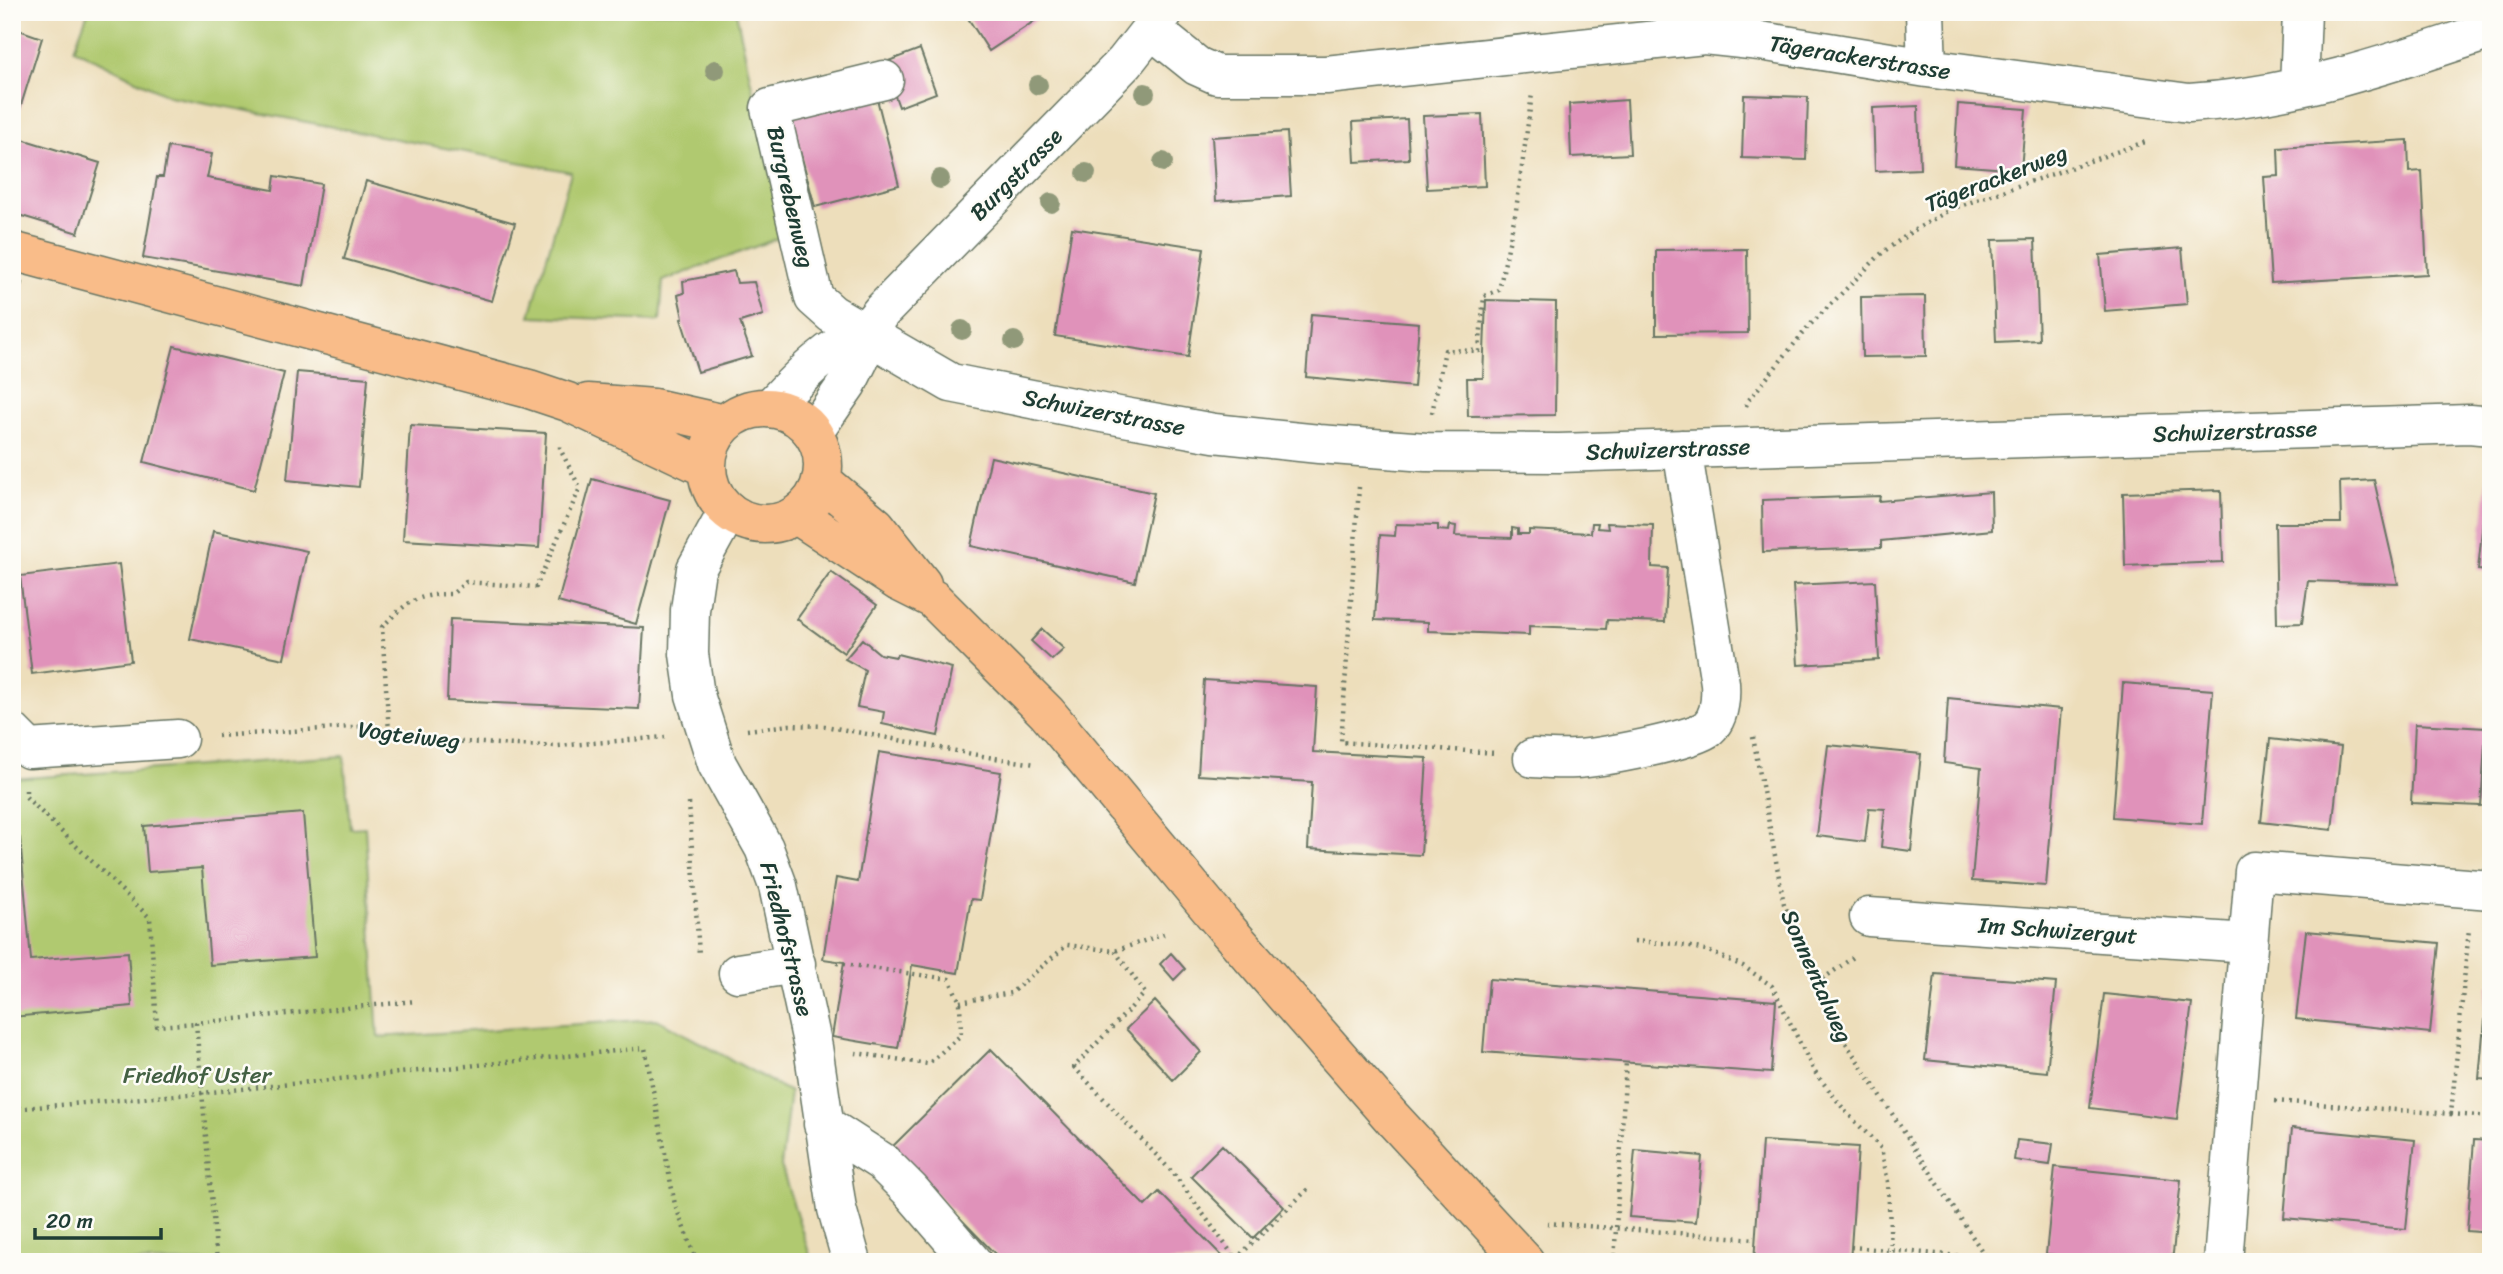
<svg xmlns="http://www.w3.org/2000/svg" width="2503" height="1274" viewBox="0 0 2503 1274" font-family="Sriracha,sans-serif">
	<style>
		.green { fill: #b0c96f; stroke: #688352; stroke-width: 2 }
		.building { fill: #e092ba }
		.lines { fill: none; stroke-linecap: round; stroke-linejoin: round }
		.minor-casing { stroke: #677563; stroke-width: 41 }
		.major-casing { stroke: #677563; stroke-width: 41 }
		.path { stroke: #677563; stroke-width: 4.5; stroke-dasharray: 2 5; stroke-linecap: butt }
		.minor { stroke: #fff; stroke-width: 38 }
		.major { stroke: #f9bc89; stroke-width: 38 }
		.tree { fill: #909979 }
		.labels { text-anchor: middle; stroke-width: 5; stroke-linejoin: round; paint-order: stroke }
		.street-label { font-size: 23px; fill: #1f3d34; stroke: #fdfcf7 }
		.park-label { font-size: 23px; fill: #436043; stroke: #fdfcf7 }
	</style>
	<rect width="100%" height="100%" fill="#fdfcf7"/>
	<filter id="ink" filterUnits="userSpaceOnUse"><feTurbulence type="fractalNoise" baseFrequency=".0143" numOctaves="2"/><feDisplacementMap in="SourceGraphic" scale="14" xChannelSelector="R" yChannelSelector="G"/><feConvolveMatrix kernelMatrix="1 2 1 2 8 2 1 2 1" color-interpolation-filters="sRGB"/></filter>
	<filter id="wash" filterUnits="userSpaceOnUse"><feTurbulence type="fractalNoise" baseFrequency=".00686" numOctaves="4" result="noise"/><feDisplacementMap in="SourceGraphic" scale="28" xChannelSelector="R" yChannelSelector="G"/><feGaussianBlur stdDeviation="1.57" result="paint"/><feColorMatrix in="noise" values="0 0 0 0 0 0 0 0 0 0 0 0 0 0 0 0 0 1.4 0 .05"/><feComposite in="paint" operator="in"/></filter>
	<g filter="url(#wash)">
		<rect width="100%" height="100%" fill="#eddebb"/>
		<!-- green -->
		<path class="green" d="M 88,12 L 736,12 L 784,236 L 663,281 L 660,321 L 530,316 L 571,172 L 169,96 L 74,49 Z
			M 344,756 L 350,828 L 365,827 L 378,1037 L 657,1019 L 790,1092 L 781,1166 L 812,1262 L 12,1262 L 12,779 Z"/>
		<g id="blocks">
			<!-- building -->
			<path class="building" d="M 964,12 L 1048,12 L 989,51 Z
				M 22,31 L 42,38 L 13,131 L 12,32 Z
				M 920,49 L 936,93 L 899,107 L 883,63 Z
				M 876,95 L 899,185 L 815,207 L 791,117 Z
				M 1744,95 L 1808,97 L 1806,160 L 1742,158 Z
				M 1627,100 L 1630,154 L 1571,157 L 1569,104 Z
				M 1958,104 L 2026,109 L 2021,170 L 1954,165 Z
				M 1918,106 L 1920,169 L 1875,171 L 1873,108 Z
				M 1482,114 L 1485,186 L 1427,189 L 1423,116 Z
				M 1407,119 L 1409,159 L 1355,162 L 1353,122 Z
				M 1287,132 L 1291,196 L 1216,201 L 1212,137 Z
				M 12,136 L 100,163 L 78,233 L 12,213 Z
				M 2408,140 L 2409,172 L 2422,171 L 2427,274 L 2271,283 L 2264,177 L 2279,176 L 2278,148 Z
				M 168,147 L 212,154 L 207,178 L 273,190 L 275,176 L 321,184 L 304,286 L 143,258 L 157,177 L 163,177 Z
				M 366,181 L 515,223 L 492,301 L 344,259 Z
				M 1072,228 L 1204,248 L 1188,357 L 1055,336 Z
				M 2035,239 L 2039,340 L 1996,342 L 1992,240 Z
				M 2182,248 L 2187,304 L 2105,311 L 2100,255 Z
				M 1747,249 L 1748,333 L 1656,334 L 1656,250 Z
				M 734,271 L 737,283 L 754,282 L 763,315 L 740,322 L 752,356 L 698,372 L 681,319 L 683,318 L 678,295 L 684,293 L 683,281 Z
				M 12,280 L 22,283 L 13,314 L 12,313 Z
				M 1925,296 L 1926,356 L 1862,357 L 1861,297 Z
				M 1486,300 L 1556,302 L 1555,415 L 1468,416 L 1467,378 L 1483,378 Z
				M 1311,314 L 1419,323 L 1414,387 L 1306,377 Z
				M 174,346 L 284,373 L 254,490 L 144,462 Z
				M 297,372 L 368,378 L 359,487 L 287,480 Z
				M 410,425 L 546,433 L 539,548 L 403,540 Z
				M 991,457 L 1154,493 L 1135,582 L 971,546 Z
				M 2489,461 L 2491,461 L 2491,571 L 2478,570 Z
				M 592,479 L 670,500 L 636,624 L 558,602 Z
				M 2374,480 L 2398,584 L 2308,581 L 2302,623 L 2277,624 L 2275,523 L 2341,523 L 2340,482 Z
				M 2221,490 L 2223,562 L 2125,566 L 2123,493 Z
				M 1991,492 L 1992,530 L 1881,541 L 1881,548 L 1763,552 L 1762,500 L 1880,496 L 1879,501 Z
				M 1592,523 L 1598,523 L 1597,528 L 1608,529 L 1607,523 L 1653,525 L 1652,567 L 1668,568 L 1665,622 L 1607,620 L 1606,629 L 1529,626 L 1529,635 L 1428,631 L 1428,622 L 1375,620 L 1380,535 L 1395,536 L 1396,524 L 1438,525 L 1438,530 L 1449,531 L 1450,525 L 1456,526 L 1455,536 L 1512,538 L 1512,528 L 1518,529 L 1518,534 L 1529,534 L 1529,530 L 1591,533 Z
				M 213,531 L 307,551 L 284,659 L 190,639 Z
				M 119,564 L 131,661 L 32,674 L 20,576 Z
				M 831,572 L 877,605 L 844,653 L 797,619 Z
				M 1875,581 L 1879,660 L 1798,665 L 1793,585 Z
				M 450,619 L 644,628 L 639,709 L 447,701 Z
				M 1042,629 L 1064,649 L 1052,660 L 1031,641 Z
				M 862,639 L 880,654 L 896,657 L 897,654 L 952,668 L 938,736 L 882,724 L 884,712 L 857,707 L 865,670 L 845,659 Z
				M 1204,680 L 1317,687 L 1313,752 L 1427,758 L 1421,855 L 1308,849 L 1312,782 L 1198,775 Z
				M 2123,683 L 2213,690 L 2202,824 L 2113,817 Z
				M 1948,698 L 2061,709 L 2046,886 L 1972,881 L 1981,768 L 1944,763 Z
				M 2415,724 L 2486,728 L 2481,806 L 2411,803 Z
				M 2270,739 L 2341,747 L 2332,830 L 2261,822 Z
				M 1828,745 L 1921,754 L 1911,851 L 1881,847 L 1885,809 L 1869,808 L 1865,842 L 1817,836 Z
				M 879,752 L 1001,772 L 980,900 L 971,899 L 958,973 L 912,965 L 898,1048 L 832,1037 L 844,962 L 823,959 L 836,878 L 858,882 Z
				M 303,813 L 315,957 L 210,965 L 202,868 L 148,872 L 144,826 Z
				M 12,838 L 20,838 L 31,960 L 128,952 L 132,1006 L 12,1017 Z
				M 2306,931 L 2439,943 L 2430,1033 L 2296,1019 Z
				M 1171,953 L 1185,969 L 1174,980 L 1160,964 Z
				M 1935,974 L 2056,983 L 2047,1072 L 1925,1060 Z
				M 1489,979 L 1776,1001 L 1771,1073 L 1483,1052 Z
				M 2488,986 L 2491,986 L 2491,1031 L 2484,1031 Z
				M 2104,994 L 2192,1003 L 2177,1119 L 2090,1108 Z
				M 1155,1001 L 1201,1052 L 1173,1080 L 1126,1029 Z
				M 2483,1034 L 2491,1035 L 2491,1080 L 2479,1079 Z
				M 991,1049 L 1145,1206 L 1159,1192 L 1228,1262 L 1003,1262 L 891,1148 Z
				M 2292,1128 L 2415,1140 L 2406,1229 L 2284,1218 Z
				M 2017,1140 L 2053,1144 L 2050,1165 L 2014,1160 Z
				M 2474,1140 L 2491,1141 L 2491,1233 L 2467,1231 Z
				M 1762,1141 L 1858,1147 L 1850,1262 L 1754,1262 Z
				M 1222,1145 L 1284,1207 L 1253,1238 L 1191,1176 Z
				M 1635,1150 L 1702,1156 L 1696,1222 L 1629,1217 Z
				M 2055,1167 L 2181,1180 L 2172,1262 L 2119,1262 L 2046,1254 Z"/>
		</g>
	</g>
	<g filter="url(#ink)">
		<use href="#blocks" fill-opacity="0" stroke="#677563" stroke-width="2"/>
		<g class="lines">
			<defs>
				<path id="minor" d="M 1925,12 L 1927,68
					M 1151,29 L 1197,66 L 1217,75 L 1326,75 L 1704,35 L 1760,41 L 1927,68 L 2189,103 C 2293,97 2393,63 2491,30
					M 884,80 L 770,108 L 814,298 L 832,314 L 951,383 L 1102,413 L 1214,433 L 1319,444 L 1426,452 L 1559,453 L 2469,424 L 2491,426
					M 2299,87 L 2302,12
					M 770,408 C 799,378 824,349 864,333
					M 813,433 L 847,384 L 859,360 L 864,333 L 882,311 L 1125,62 L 1164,12
					M 728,511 L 696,569 L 690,610 L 689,654 L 695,695 L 717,764 L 764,848 L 778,886 L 813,1047 L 837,1209 L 852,1262
					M 12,732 L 29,749 L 178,739
					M 1533,758 C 1547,759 1562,760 1576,759 C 1599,758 1693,741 1708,728 C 1720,717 1721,698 1720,683 L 1682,449
					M 1869,917 L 2248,943
					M 738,973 L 796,964
					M 823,1124 L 882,1162 L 910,1190 L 972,1262
					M 2223,1262 L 2254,871 L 2491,890"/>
				<path id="major" d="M 12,251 L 529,389 L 568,402 L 707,468
					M 588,403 L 654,408 L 725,424
					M707 466a58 58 0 1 1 116 0a58 58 0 1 1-116 0Z
					M 821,480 L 876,526 L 922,584
					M 797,515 L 899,582 L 933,599 L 1047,713 L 1225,927 L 1393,1119 L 1525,1262"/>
			</defs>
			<!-- minor casing -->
			<use href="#minor" class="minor-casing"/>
			<!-- major casing -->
			<use href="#major" class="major-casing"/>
			<!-- path -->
			<path class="path" d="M 1746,406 L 1748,401 L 1808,327 L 1883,252 L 1913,231 L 1951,209 L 2148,141
				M 1432,413 L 1445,350 L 1479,351 L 1484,296 L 1499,290 L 1516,210 L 1532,94
				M 1359,487 L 1341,742 L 1495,753
				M 747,730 L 789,725 L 825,726 L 988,757 L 1035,764
				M 389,732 L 382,627 C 407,602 416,594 452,594 L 466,582 L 536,587 L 580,488 L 560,449 L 560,443
				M 218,736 L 366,726 L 414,739 L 516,745 L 558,746 L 665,737
				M 1753,737 L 1784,904 L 1840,1034 L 1989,1262
				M 26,790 L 26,797 L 150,918 L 157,1026 L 196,1023
				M 689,803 L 699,955
				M 1634,941 L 1675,944 L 1706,950 L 1743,966 L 1772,986 L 1814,1071 L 1846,1112 L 1881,1148 L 1888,1182 L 1891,1251
				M 1115,951 L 1145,993 L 1074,1067 L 1174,1174 L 1238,1262
				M 837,963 L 949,979 L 960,1002 L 961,1035 L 928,1064 L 856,1053
				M 1817,983 L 1855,956
				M 960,1002 L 1011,993 L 1067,945 L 1115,951 L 1164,934
				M 2275,1101 L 2451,1114 L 2469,929
				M 12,1109 L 202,1093 L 645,1048 L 675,1205 L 697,1262
				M 2451,1114 L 2491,1117
				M 1547,1223 L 1755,1239
				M 1851,1247 L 1986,1258
				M 1236,1259 L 1311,1186
				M 217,1262 L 196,1023 L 416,1001
				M 1614,1262 L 1626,1062"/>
			<!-- minor -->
			<use href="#minor" class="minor"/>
			<!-- major -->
			<use href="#major" class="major"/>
		</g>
		<!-- trees -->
		<g class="tree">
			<circle cx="715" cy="70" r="10"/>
			<circle cx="1038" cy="85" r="10"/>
			<circle cx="1145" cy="93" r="10"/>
			<circle cx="1163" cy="162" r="10"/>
			<circle cx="1086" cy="173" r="10"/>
			<circle cx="940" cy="179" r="10"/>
			<circle cx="1051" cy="203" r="10"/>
			<circle cx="962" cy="330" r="10"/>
			<circle cx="1014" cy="341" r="10"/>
		</g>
	</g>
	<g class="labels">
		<!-- street labels -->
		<g class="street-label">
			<text transform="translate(1860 57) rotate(9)" y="8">Tägerackerstrasse</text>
			<text transform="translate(1016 174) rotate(-45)" y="8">Burgstrasse</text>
			<text transform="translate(1996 178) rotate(-21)" y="8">Tägerackerweg</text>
			<text transform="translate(791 197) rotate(77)" y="8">Burgrebenweg</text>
			<text transform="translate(1104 412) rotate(11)" y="8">Schwizerstrasse</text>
			<text transform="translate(2235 431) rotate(-2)" y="8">Schwizerstrasse</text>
			<text transform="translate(1668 449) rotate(-2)" y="8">Schwizerstrasse</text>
			<text transform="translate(409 735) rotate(7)" y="8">Vogteiweg</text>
			<text transform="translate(2058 930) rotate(4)" y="8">Im Schwizergut</text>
			<text transform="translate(787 939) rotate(76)" y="8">Friedhofstrasse</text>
			<text transform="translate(1817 976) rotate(66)" y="8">Sonnentalweg</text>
		</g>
		<!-- park labels -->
		<g class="park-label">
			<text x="197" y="1083">Friedhof Uster</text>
		</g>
	</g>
	<!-- margin -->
	<rect width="2503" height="1274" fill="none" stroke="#fdfcf7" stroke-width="42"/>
	<!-- scale -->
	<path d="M35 1228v10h126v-10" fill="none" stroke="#1f3d34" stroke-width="3.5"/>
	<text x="46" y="1228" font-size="21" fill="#1f3d34" stroke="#fdfcf7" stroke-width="5" paint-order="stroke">20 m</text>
</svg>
